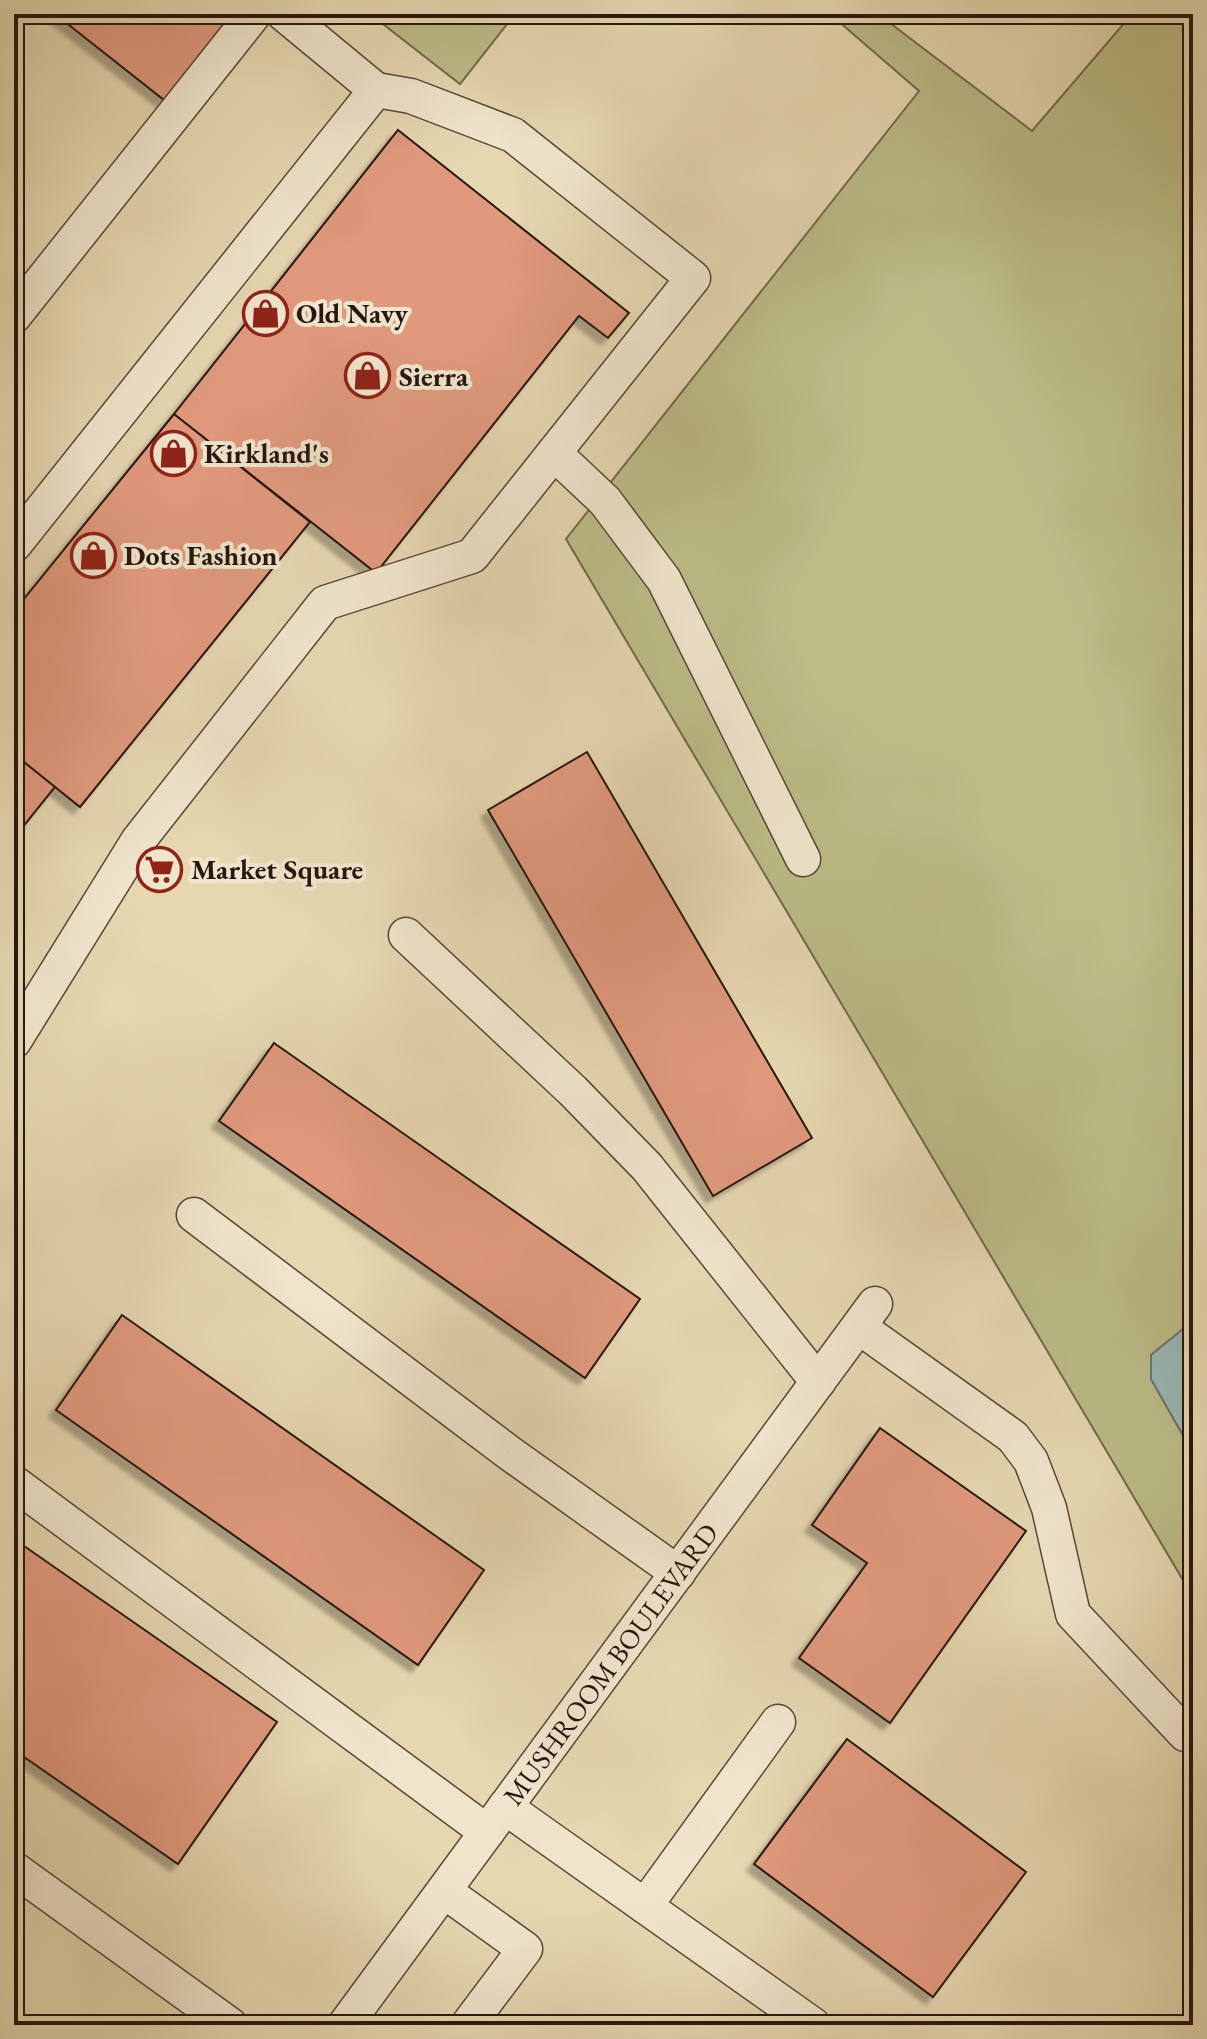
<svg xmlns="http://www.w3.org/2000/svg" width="1207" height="2039" viewBox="0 0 1207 2039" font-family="'EB Garamond',serif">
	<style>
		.green { fill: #bcbc87; stroke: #726a4c; stroke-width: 2 }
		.water { fill: #99b8b5; stroke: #6b7873; stroke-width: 2 }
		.building { fill: #e0997d; stroke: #271710; stroke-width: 2; filter: url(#shadow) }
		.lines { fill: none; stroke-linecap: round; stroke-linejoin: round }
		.minor-casing { stroke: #574738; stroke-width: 37 }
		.minor { stroke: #efe5cc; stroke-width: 34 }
		.labels { text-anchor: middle; stroke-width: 8; stroke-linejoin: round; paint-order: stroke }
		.poi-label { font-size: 28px; font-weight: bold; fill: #271710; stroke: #efe5cc; text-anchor: start }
		.street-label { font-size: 28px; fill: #271710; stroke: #efe5cc }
	</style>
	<defs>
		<filter id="shadow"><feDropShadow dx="-7" dy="7" stdDeviation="2" flood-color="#0004"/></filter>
	</defs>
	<rect width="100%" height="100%" fill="#e6d7b1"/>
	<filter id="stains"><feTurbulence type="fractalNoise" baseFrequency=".0025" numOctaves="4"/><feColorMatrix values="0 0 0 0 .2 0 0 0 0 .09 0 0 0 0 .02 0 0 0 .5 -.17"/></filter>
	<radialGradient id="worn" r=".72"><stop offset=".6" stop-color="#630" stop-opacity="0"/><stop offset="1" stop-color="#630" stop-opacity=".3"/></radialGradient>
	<!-- green -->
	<path class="green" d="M 370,14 L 515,14 L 460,84 Z
		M 830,14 L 878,14 L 1032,131 L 1132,14 L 1193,14 L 1193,1321 L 1151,1355 L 1151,1379 L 1193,1453 L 1193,1597 L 566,539 L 919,91 Z"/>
	<!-- water -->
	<path class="water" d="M 1193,1321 L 1193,1453 L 1151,1379 L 1151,1355 Z"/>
	<!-- building -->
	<path class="building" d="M 55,14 L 232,14 L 164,100 Z
		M 398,130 L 629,313 L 608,338 L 579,316 L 376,573 L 174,414 Z
		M 174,414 L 310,522 L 80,807 L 14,754 L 14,611 Z
		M 587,752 L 812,1138 L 713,1196 L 488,810 Z
		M 14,754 L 55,787 L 14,838 Z
		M 274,1043 L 640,1299 L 585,1378 L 219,1121 Z
		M 122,1315 L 484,1570 L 418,1665 L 56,1410 Z
		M 880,1428 L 1026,1531 L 890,1723 L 799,1658 L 867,1563 L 812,1525 Z
		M 14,1539 L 277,1722 L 178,1864 L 14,1750 Z
		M 847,1739 L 1026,1872 L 933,1997 L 754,1864 Z"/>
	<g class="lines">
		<defs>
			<g id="minor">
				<path d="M 14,316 L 254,14"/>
				<path d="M 554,453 L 605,501 L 664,580 L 803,859"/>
				<path d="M 14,545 L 376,90 L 284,14"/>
				<path d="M 406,935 L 573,1091 L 647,1167 L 818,1382"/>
				<path d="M 14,1041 L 138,841 L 325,603 L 472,556 L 693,278 L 513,135 L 411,96 L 376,90"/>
				<path d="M 194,1215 L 508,1452 L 678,1573"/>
				<path d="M 859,1327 L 1013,1437 L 1031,1461 L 1049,1508 L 1073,1614 L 1185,1734"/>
				<path d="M 14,1483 L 487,1832"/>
				<path d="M 505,1807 L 813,2025"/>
				<path d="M 14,1869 L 230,2025"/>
				<path d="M 444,1891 L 525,1949 L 468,2025"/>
				<path d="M 645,1906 L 778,1722"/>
				<path id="s1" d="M 345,2025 L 875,1304"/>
			</g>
		</defs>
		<!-- minor casing -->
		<use href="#minor" class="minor-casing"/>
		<!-- minor -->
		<use href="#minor" class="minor"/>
	</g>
	<!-- icons -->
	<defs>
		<symbol id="shop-ring" viewBox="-11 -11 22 22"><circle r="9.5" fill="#efe5cc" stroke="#8f2418" stroke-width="1.5"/><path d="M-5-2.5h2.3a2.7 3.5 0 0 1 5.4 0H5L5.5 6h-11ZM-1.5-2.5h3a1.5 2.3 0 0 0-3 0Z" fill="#8f2418"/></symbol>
		<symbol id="supermarket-ring" viewBox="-11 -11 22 22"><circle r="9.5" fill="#efe5cc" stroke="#8f2418" stroke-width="1.5"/><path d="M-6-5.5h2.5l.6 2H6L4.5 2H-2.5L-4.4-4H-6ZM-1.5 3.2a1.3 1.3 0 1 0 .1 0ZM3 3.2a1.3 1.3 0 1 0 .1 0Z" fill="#8f2418"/></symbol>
	</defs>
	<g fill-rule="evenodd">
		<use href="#shop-ring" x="240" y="288" width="51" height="51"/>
		<use href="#shop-ring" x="342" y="350" width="51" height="51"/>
		<use href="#shop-ring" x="148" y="428" width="51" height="51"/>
		<use href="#shop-ring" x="68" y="530" width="51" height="51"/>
		<use href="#supermarket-ring" x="134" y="844" width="51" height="51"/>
	</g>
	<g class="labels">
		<!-- poi labels -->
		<g class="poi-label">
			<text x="296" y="323">Old Navy</text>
			<text x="399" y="386">Sierra</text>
			<text x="204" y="463">Kirkland's</text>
			<text x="124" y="565">Dots Fashion</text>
			<text x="191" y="879">Market Square</text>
		</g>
		<!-- street labels -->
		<g class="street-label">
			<text dy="10" stroke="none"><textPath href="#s1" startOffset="448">MUSHROOM BOULEVARD</textPath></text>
		</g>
	</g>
	<!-- margin -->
	<rect width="1207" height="2039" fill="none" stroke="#e6d7b1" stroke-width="48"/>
	<rect x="16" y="16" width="1175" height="2007" fill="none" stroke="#271710" stroke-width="4"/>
	<rect x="24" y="24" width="1159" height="1991" fill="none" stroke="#271710" stroke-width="2"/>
	<rect width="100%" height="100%" filter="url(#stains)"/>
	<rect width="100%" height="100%" fill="url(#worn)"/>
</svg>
